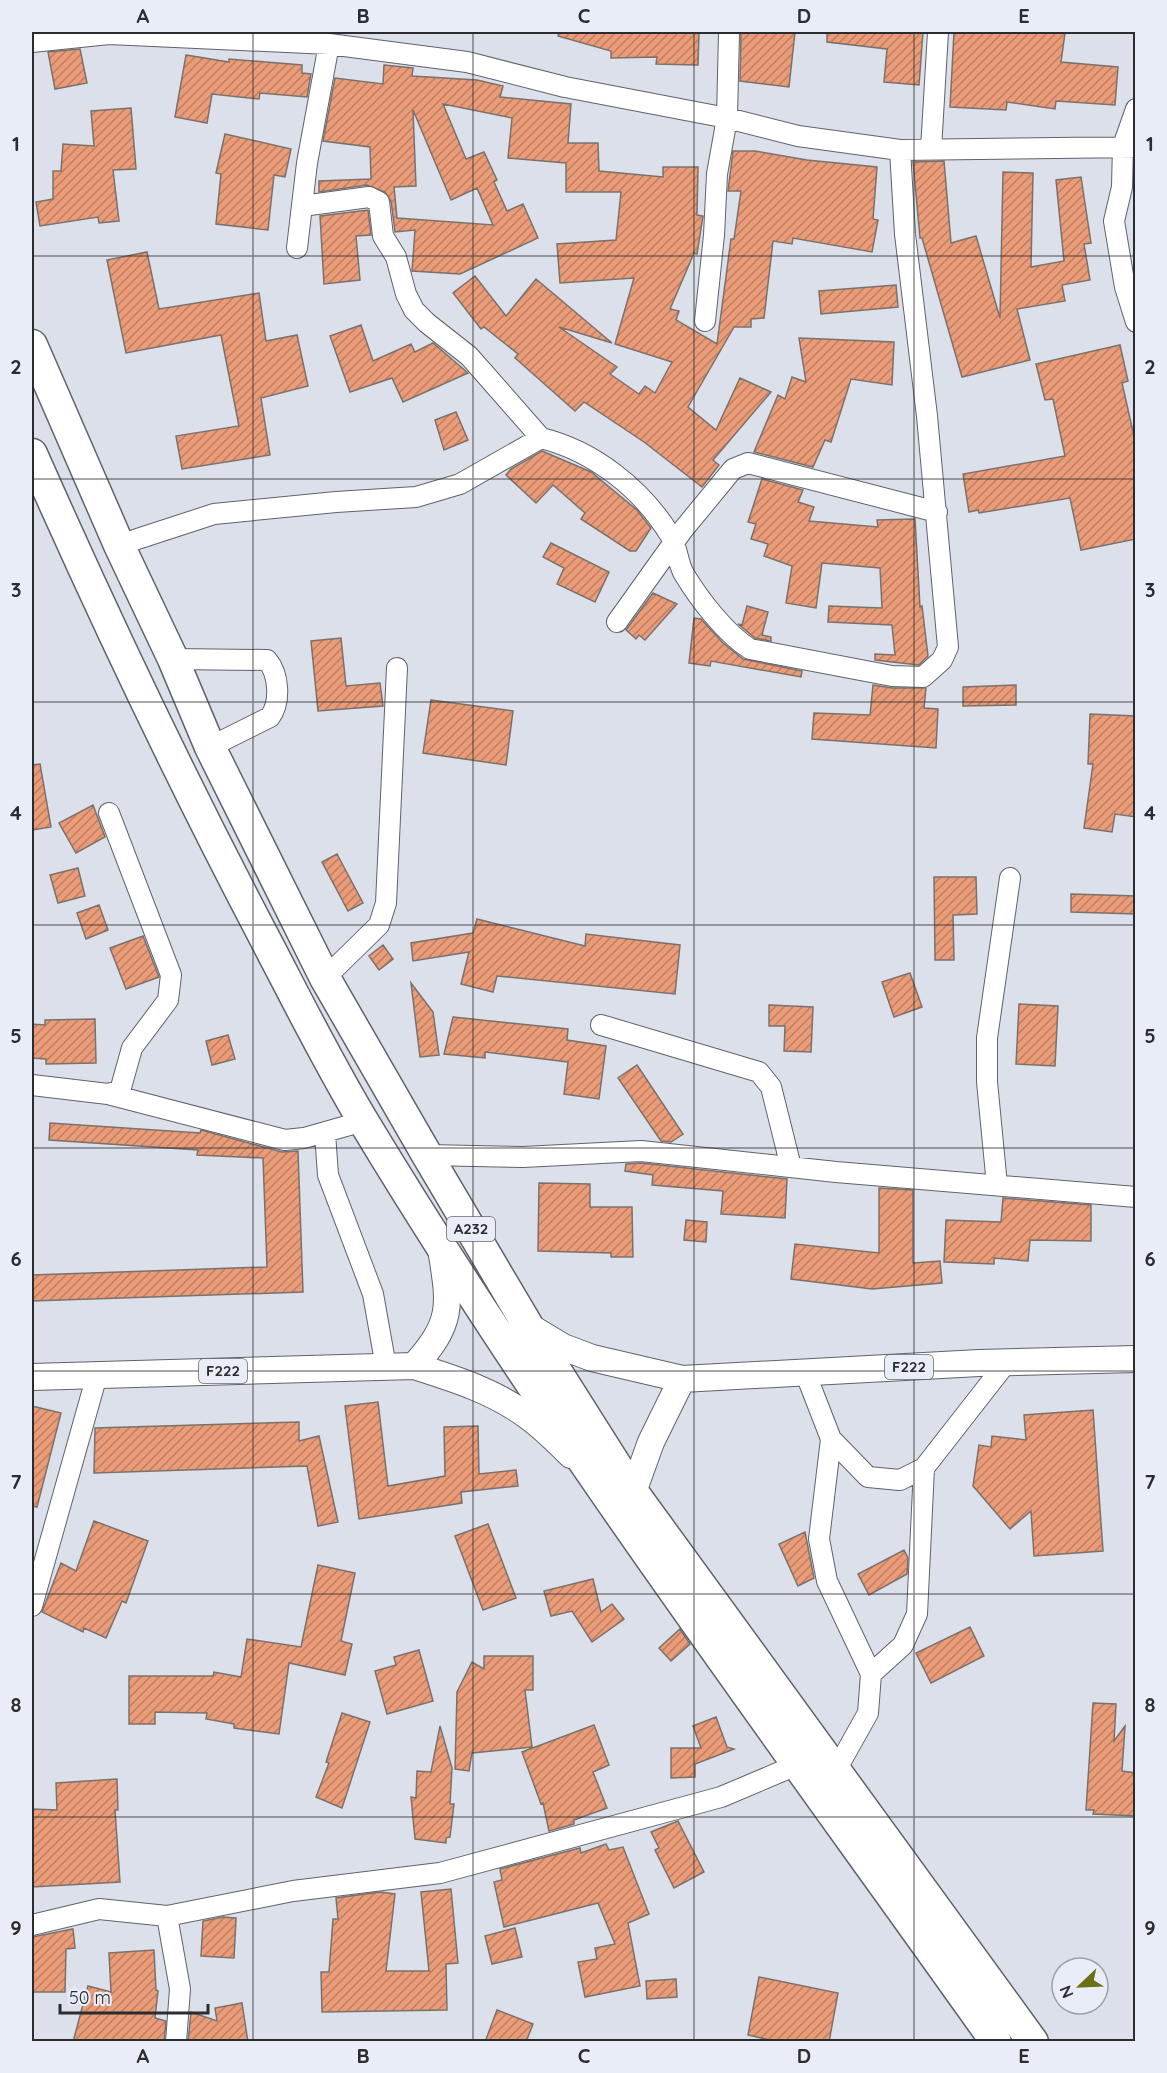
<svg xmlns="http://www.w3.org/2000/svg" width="1167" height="2073" viewBox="0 0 1167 2073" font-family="Quicksand,sans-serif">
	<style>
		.building { fill: url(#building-hatch); stroke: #7b716c; stroke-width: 1.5; fill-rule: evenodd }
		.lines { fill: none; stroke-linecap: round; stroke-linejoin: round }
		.minor-casing { stroke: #5f626b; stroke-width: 22 }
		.major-casing { stroke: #5f626b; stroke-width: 28 }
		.highway-casing { stroke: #5f626b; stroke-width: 33 }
		.minor { stroke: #fff; stroke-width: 20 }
		.major { stroke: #fff; stroke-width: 26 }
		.highway { stroke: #fff; stroke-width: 30 }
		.grid { fill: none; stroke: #2b2c30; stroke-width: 1.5; stroke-opacity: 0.55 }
		.labels { text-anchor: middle; stroke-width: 4.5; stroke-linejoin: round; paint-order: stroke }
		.shield { fill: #e9edf8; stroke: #64666c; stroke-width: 1.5 }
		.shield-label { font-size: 15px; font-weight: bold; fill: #2b2c30 }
		.neatline { fill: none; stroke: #2b2c30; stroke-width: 2 }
		.grid-label { font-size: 20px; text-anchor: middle; font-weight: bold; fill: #2b2c30 }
	</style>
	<defs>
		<pattern id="building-hatch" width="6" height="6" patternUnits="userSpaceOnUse" patternTransform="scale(1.5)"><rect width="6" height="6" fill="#ea9b78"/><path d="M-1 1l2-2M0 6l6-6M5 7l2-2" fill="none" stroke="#be7f63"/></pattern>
	</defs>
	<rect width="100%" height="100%" fill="#dce0ea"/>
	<!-- building -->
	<path class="building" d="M 559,32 L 699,32 L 698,65 L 656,64 L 657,57 L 611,58 L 611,51 L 558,36 Z
		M 741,32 L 795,32 L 789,87 L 740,81 Z
		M 827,32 L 923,32 L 919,85 L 884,82 L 887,49 L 827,42 Z
		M 954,32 L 1065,33 L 1061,62 L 1118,67 L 1115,105 L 1056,101 L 1055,109 L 1007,102 L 1006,110 L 950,107 Z
		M 80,49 L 87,83 L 55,89 L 48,52 Z
		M 186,55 L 229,62 L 229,59 L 302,65 L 302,73 L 311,74 L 307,97 L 260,93 L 259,99 L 212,94 L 207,123 L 175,117 Z
		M 384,65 L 413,68 L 412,76 L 477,80 L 503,86 L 500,97 L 571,104 L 568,143 L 598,143 L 599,171 L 663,177 L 663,167 L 698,167 L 697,215 L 703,216 L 697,254 L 694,253 L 670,309 L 679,311 L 676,320 L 717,344 L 731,239 L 734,239 L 741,191 L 728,191 L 733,151 L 755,151 L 807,160 L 877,167 L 873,219 L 878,220 L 872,252 L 793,238 L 792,244 L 773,241 L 764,318 L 751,319 L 751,327 L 734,327 L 688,407 L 716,430 L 740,378 L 771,392 L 713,460 L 719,465 L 702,487 L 644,442 L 584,402 L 575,411 L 515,358 L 518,354 L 484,327 L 481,329 L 453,293 L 475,276 L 506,316 L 536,279 L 612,343 L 559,327 L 617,367 L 610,374 L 639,394 L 645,386 L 655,393 L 672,362 L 615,344 L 634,278 L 560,283 L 557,244 L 616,240 L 621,192 L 566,192 L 566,163 L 508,158 L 512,118 L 443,104 L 466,159 L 484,152 L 497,180 L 494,182 L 507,211 L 523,204 L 538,238 L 460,274 L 412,271 L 415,230 L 395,232 L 391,201 L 385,192 L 367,185 L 319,192 L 319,181 L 371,179 L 370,147 L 323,141 L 335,78 L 383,84 ZM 413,110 L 451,200 L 477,188 L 493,225 L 397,218 L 394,187 L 416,186 Z
		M 131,108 L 136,169 L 113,170 L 119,221 L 99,223 L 98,217 L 40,226 L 36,202 L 53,199 L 53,171 L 61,171 L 63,144 L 94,146 L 91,111 Z
		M 225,134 L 291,149 L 285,177 L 274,175 L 268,230 L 216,224 L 221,174 L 216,173 Z
		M 944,161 L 951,243 L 976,236 L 1000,318 L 1003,172 L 1033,173 L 1031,267 L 1064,261 L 1056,180 L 1081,177 L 1091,243 L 1084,244 L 1090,280 L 1062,285 L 1065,301 L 1017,309 L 1030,360 L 962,377 L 922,238 L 920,238 L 913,162 Z
		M 368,210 L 371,235 L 356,236 L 360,280 L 324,284 L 320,216 Z
		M 147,252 L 159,309 L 259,293 L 266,341 L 297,335 L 308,386 L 261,398 L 270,455 L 182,469 L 176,436 L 239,426 L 221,335 L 126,353 L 107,260 Z
		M 896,285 L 898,307 L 821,314 L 819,291 Z
		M 361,325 L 373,361 L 411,344 L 415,352 L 433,343 L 468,373 L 403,402 L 392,378 L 350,392 L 330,336 Z
		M 799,338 L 894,342 L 892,385 L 851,379 L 831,442 L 825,440 L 813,467 L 754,452 L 778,395 L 785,399 L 792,377 L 806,382 Z
		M 1120,345 L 1128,381 L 1122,383 L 1136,445 L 1136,539 L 1081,550 L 1070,498 L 979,513 L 978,510 L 969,512 L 963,474 L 1065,456 L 1053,399 L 1045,400 L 1036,364 Z
		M 456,412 L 468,440 L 444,450 L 435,420 Z
		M 542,451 L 591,472 L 637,510 L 651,528 L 636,551 L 630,551 L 581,519 L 585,513 L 553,485 L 536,503 L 506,475 L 511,469 Z
		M 762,479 L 803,490 L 798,502 L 814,507 L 809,521 L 878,527 L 877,520 L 915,519 L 920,607 L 922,606 L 928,656 L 919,665 L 875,660 L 875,654 L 895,655 L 892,625 L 828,622 L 829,606 L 882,608 L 880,568 L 822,563 L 816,608 L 786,603 L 792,566 L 764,556 L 768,544 L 751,539 L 756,524 L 748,522 Z
		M 551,543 L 609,572 L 595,602 L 557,584 L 564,568 L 543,557 Z
		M 653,593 L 677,604 L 645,640 L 639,635 L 636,639 L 626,630 Z
		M 747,606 L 768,612 L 762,635 L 771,637 L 771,641 L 755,638 L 738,624 L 742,625 Z
		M 694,618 L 701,619 L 723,643 L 743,659 L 802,671 L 801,677 L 711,661 L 710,666 L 689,663 Z
		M 341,638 L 346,686 L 380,683 L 383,706 L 318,711 L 311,641 Z
		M 873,685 L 892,688 L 926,688 L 924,708 L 938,709 L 936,748 L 812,739 L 814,713 L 870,715 Z
		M 1016,685 L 1016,705 L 963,706 L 963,687 Z
		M 431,700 L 513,711 L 506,765 L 423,753 Z
		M 1090,714 L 1136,716 L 1136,817 L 1115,814 L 1112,832 L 1084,828 L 1093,764 L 1088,764 Z
		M 40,764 L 51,827 L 32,830 L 32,765 Z
		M 93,805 L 105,837 L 76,853 L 59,823 Z
		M 337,854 L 363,903 L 348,911 L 322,862 Z
		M 78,868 L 85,896 L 58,903 L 50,875 Z
		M 934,877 L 976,877 L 977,914 L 953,915 L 954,960 L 935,960 Z
		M 1071,894 L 1136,896 L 1136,914 L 1071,912 Z
		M 99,905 L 108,930 L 86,939 L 77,913 Z
		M 477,919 L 585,946 L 586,934 L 680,945 L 675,994 L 497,976 L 493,992 L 461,984 L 469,952 L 413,961 L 411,943 L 473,933 Z
		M 143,936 L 159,977 L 126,989 L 110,948 Z
		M 383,945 L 393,959 L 379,970 L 369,956 Z
		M 910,973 L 922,1007 L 894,1017 L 882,982 Z
		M 411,983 L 433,1012 L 439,1055 L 420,1057 Z
		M 1019,1004 L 1058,1006 L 1055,1066 L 1016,1064 Z
		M 769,1005 L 813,1007 L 811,1052 L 784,1051 L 785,1026 L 769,1026 Z
		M 453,1017 L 568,1029 L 567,1040 L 606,1046 L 599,1099 L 564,1094 L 568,1062 L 485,1052 L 485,1058 L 444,1054 Z
		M 95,1019 L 96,1063 L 46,1064 L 46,1059 L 32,1058 L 32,1024 L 45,1025 L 45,1020 Z
		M 228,1035 L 235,1059 L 212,1065 L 206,1041 Z
		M 637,1065 L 683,1134 L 671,1142 L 661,1141 L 618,1078 Z
		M 50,1123 L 200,1133 L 201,1130 L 282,1152 L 298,1151 L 303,1292 L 32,1301 L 32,1275 L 267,1267 L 263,1158 L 197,1155 L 198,1150 L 49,1140 Z
		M 641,1163 L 787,1179 L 785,1218 L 721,1214 L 723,1191 L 652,1185 L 653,1175 L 625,1171 L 626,1164 Z
		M 539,1183 L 590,1184 L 590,1207 L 632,1207 L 633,1257 L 611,1257 L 611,1253 L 538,1251 Z
		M 879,1188 L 913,1190 L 913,1263 L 940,1261 L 942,1283 L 872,1289 L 791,1279 L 795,1244 L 879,1253 Z
		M 1003,1198 L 1091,1205 L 1091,1241 L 1030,1240 L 1028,1261 L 994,1258 L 994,1264 L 944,1262 L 946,1220 L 1001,1222 Z
		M 686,1220 L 707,1222 L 706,1242 L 684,1240 Z
		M 378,1402 L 388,1486 L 445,1476 L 444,1427 L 478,1426 L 479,1474 L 516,1470 L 518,1486 L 461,1492 L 462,1503 L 359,1519 L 345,1406 Z
		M 32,1406 L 61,1413 L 37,1507 L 32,1506 Z
		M 1093,1410 L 1103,1551 L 1034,1556 L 1031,1511 L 1010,1529 L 973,1486 L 979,1445 L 991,1447 L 992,1436 L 1026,1440 L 1024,1415 Z
		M 299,1422 L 299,1441 L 319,1436 L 338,1522 L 318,1526 L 307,1466 L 94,1473 L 95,1428 Z
		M 94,1521 L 148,1541 L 126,1603 L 122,1601 L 106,1638 L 84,1628 L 83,1632 L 42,1612 L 61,1563 L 76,1571 Z
		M 488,1524 L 516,1598 L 483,1610 L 455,1536 Z
		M 805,1532 L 814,1578 L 798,1586 L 779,1544 Z
		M 904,1550 L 908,1558 L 907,1574 L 869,1595 L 858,1574 Z
		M 318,1565 L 355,1573 L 341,1641 L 352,1644 L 345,1675 L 289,1663 L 279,1734 L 234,1728 L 234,1724 L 206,1719 L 207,1713 L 155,1712 L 155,1724 L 129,1724 L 129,1676 L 213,1676 L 214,1672 L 241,1677 L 247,1639 L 301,1647 Z
		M 593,1579 L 601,1612 L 612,1604 L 624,1619 L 592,1642 L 572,1611 L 551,1616 L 544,1591 Z
		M 970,1627 L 984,1656 L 931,1683 L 916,1653 Z
		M 680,1629 L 690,1644 L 671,1661 L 659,1648 Z
		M 419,1650 L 433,1701 L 387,1714 L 375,1671 L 396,1665 L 394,1657 Z
		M 484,1656 L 533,1656 L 533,1690 L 525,1690 L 532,1747 L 472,1753 L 469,1771 L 455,1769 L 457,1692 L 472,1662 L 484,1669 Z
		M 1093,1703 L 1116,1704 L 1114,1741 L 1125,1726 L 1122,1771 L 1136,1773 L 1136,1816 L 1093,1814 L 1094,1810 L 1086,1810 Z
		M 342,1713 L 370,1722 L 342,1808 L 316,1797 L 329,1763 L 326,1762 Z
		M 716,1717 L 727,1747 L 734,1749 L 695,1764 L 695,1777 L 671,1778 L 671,1748 L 701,1748 L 693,1726 Z
		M 594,1725 L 609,1765 L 593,1772 L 607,1808 L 574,1820 L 574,1824 L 549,1831 L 543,1803 L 541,1804 L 522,1752 Z
		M 440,1726 L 452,1768 L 450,1804 L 454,1804 L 450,1837 L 446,1838 L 446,1843 L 415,1839 L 411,1797 L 416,1798 L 417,1771 L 431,1772 Z
		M 117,1779 L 118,1810 L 115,1810 L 120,1882 L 32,1887 L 32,1809 L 57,1810 L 56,1783 Z
		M 678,1821 L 704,1872 L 674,1888 L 655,1850 L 659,1848 L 651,1832 Z
		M 606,1844 L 609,1850 L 623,1847 L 649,1914 L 628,1923 L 640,1986 L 585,1997 L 578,1962 L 597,1959 L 595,1948 L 615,1944 L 598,1903 L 504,1927 L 494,1882 L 502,1880 L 500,1869 L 580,1848 L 581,1853 Z
		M 451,1889 L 458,1963 L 446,1964 L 447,2010 L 322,2012 L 321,1972 L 329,1972 L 333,1919 L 338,1919 L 336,1898 L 380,1892 L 395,1894 L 386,1971 L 429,1971 L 421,1892 Z
		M 223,1917 L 236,1918 L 234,1958 L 201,1956 L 203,1921 Z
		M 515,1928 L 522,1957 L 492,1964 L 485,1936 Z
		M 73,1929 L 75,1948 L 66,1949 L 65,1992 L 32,1992 L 32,1937 Z
		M 154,1950 L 156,1990 L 158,1991 L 155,2018 L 166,2021 L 164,2042 L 73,2042 L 88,1986 L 111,1992 L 109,1953 Z
		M 759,1977 L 838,1993 L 829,2042 L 779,2042 L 748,2035 Z
		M 676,1979 L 677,1997 L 647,1999 L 646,1981 Z
		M 242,2003 L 248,2042 L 188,2042 L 191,2012 L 217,2021 L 215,2008 Z
		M 497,2010 L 533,2024 L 526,2042 L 485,2042 Z"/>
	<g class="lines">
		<defs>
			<path id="minor" d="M 32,42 L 109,34 L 329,44 L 467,62 L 565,87 L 727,118 L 798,136 L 900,150 L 1136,147
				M 1136,109 L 1123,146 L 1122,187 L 1114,221 L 1125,287 L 1136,322
				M 931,149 L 938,32
				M 302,206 L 369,197 L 379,202 L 383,236 L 396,257 L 406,294 L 414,310 L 427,323 L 469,356 L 541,438
				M 297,248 L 307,163 L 329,44
				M 705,321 L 714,235 L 717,174 L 727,118 L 729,32
				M 119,545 L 214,514 L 336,502 L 416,497 L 460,484 L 541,438 C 594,451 642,489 670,535 C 678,547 677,562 684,574 C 699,599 726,634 750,649 L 892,676 L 923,677 L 942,660 L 948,647 L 927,416 L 905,234 L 900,150
				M 617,622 L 682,531 L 733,469 L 748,463 L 937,512
				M 173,659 L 267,660 C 279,674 281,702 270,717 L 210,747
				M 325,978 L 379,925 L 386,903 L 397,668
				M 601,1025 L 759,1072 L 771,1087 L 791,1167
				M 32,1085 L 108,1094 L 285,1140 L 304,1138 L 364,1121
				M 108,1094 L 120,1091 L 132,1048 L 168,1000 L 171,975 L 109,813
				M 325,1133 L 328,1175 L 373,1294 L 386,1367
				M 427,1155 L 523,1157 L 641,1151 L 836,1172 L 1136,1197
				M 997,1185 L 987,1082 L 987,1038 L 1010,878
				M 805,1372 L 831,1439 L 868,1477 L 900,1480 L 924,1468 L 1006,1363
				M 831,1439 L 819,1539 L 827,1581 L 871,1674 L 868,1713 L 835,1772
				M 32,1606 L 97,1375
				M 871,1674 L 903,1645 L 917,1614 L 924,1468
				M 167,1916 L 180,1989 L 176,2042
				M 32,1925 L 99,1909 L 167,1916 L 293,1891 L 440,1873 L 721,1797 L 799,1764"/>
			<path id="major" d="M 528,1326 L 563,1347 L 592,1358 L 682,1379 L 979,1363 L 1136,1359
				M 414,1366 C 454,1322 450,1305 441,1249
				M 32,1377 L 414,1366 C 455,1379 494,1391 529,1417 C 544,1428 558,1442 571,1455
				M 633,1492 L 651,1442 L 682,1379"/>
			<path id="highway" d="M 32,345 L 119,545 L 173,659 L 210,747 L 325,978 L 427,1155 L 528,1326 L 633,1492 L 1033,2042
				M 32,454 C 104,617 180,777 263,935 C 296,998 328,1063 365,1124 C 557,1442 781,1739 996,2042"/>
		</defs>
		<!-- minor casing -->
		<use href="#minor" class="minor-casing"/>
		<!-- major casing -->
		<use href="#major" class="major-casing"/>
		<!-- highway casing -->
		<use href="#highway" class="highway-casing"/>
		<!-- minor -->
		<use href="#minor" class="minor"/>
		<!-- major -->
		<use href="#major" class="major"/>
		<!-- highway -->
		<use href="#highway" class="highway"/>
	</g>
	<!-- grid -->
	<path class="grid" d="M 253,32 L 253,2042M 473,32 L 473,2042M 694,32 L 694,2042M 914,32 L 914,2042M 32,256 L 1136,256M 32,479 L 1136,479M 32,702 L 1136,702M 32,925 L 1136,925M 32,1148 L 1136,1148M 32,1371 L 1136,1371M 32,1594 L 1136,1594M 32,1817 L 1136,1817"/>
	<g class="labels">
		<!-- shield labels -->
		<g class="shield">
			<rect x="447" y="1217" width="48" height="24" rx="4.5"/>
			<rect x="885" y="1355" width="48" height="24" rx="4.5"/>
			<rect x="199" y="1359" width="48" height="24" rx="4.5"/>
		</g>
		<g class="shield-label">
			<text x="471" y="1234">A232</text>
			<text x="909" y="1372">F222</text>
			<text x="223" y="1376">F222</text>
		</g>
	</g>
	<!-- border -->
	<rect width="1167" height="2073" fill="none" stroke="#e9edf8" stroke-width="66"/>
	<!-- north arrow -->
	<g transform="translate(1080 1986) rotate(247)"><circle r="28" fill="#e9edf8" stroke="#9da0a8" stroke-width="1.5"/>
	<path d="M0-4.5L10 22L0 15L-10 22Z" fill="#6a7015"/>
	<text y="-9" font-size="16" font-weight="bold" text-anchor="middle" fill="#2b2c30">N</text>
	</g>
	<!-- scale -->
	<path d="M60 2004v9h148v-9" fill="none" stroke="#2b2c30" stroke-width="3"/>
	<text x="69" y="2004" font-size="18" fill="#2b2c30" stroke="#e9edf8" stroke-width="4.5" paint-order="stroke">50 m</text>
	<rect x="33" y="33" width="1101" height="2007" class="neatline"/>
	<g class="grid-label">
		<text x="143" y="23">A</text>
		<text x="363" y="23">B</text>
		<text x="584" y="23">C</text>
		<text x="804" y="23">D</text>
		<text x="1024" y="23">E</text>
		<text x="16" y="151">1</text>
		<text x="1150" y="151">1</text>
		<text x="16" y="374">2</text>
		<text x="1150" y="374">2</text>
		<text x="16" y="597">3</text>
		<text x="1150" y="597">3</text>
		<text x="16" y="820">4</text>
		<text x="1150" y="820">4</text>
		<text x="16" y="1043">5</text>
		<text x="1150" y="1043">5</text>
		<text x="16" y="1266">6</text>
		<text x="1150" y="1266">6</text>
		<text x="16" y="1489">7</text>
		<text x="1150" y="1489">7</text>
		<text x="16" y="1712">8</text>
		<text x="1150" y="1712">8</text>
		<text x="16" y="1935">9</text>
		<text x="1150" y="1935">9</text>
		<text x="143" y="2063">A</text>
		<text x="363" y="2063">B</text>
		<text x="584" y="2063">C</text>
		<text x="804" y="2063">D</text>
		<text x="1024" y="2063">E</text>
	</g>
</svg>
